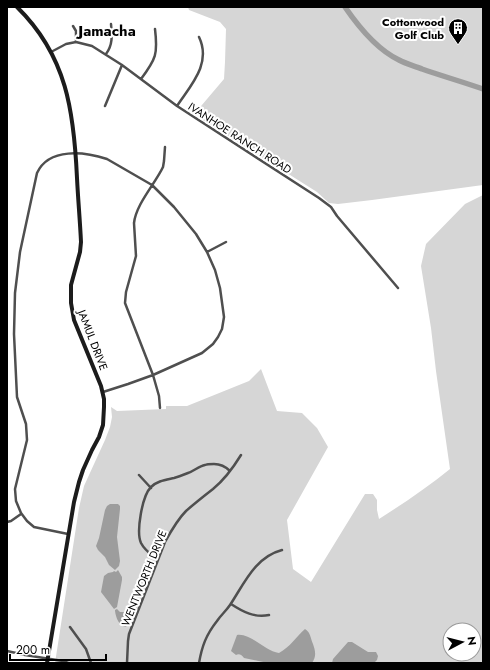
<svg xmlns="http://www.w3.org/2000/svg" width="490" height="670" viewBox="0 0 490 670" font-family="Jost,sans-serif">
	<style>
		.green { fill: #d6d6d6; fill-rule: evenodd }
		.water { fill: #9d9d9d }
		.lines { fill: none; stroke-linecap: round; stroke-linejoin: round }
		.river { stroke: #9d9d9d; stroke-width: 5.5 }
		.street { stroke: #4f4f4f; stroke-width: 2.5 }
		.secondary { stroke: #1c1c1c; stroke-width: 4 }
		.labels { text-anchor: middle; stroke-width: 4; stroke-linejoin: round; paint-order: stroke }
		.poi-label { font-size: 11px; font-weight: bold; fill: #000; stroke: #fff; text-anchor: end }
		.street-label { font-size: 11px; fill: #000; stroke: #fff }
		.district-label { font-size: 15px; font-weight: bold; fill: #000; stroke: #fff }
	</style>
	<rect width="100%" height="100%" fill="#fff"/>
	<!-- green -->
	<path class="green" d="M 188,7 L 483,7 L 483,185 L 372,200 L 338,204 L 329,203 L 317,192 L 203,120 L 196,112 L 224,79 L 225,62 L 226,29 L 220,22 L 189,10 Z
		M 483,195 L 483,663 L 55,663 L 79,508 L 84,486 L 105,440 L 110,427 L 112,417 L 111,407 L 117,411 L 166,409 L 166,406 L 187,406 L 249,381 L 261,369 L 277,411 L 302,413 L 317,428 L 328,447 L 287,520 L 293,569 L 311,582 L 365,494 L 373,494 L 377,500 L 377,510 L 379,519 C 404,503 428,487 450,469 L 436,371 L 431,328 L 421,266 L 426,244 L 465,204 ZM 450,630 L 474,630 L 474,654 L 450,654 Z"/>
	<!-- water -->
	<path class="water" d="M 110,504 L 118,504 L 120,506 L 120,509 L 117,537 L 120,561 L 119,566 L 115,570 L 109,565 L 105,557 L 98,550 L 96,546 L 99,538 L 105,510 L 107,506 Z
		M 118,570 L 122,577 L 122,580 L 117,607 L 114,609 L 101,592 L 104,576 L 108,573 L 113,572 L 114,571 L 116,572 Z
		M 117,609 L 120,612 L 130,612 L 131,613 L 130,620 L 126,627 C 119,626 116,618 115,611 L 115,610 Z
		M 305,629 C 311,633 310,637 313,644 C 315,650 317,656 312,663 L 268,663 L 244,658 C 242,655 239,653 236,655 L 231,651 L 237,635 C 251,633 265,651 279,653 C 290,647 296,637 305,629 Z
		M 348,642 L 352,642 L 368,652 L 376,652 L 378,656 L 377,660 L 374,663 L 332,663 L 333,659 Z"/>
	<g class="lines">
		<!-- river -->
		<path class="river" d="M 345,7 C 358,26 378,50 399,60 C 406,64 415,66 422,69 C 442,76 463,82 483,89"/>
		<!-- street -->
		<path class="street" d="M 73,26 L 76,31 L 76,42
			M 51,52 L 66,44 L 76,42 L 92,46 L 122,65 L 177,106 L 319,198 L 331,207 L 337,216 L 398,288
			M 106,54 C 113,45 112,35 111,24
			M 141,79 C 156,59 158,54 155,29
			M 105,106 L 122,65
			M 177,106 C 190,86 212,64 199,37
			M 207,252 L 226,242
			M 160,408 L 159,396 L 153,375 L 125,303 L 126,292 L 136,256 L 134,223 C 136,204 155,184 163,167 L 164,161 L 165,147
			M 139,475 L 151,488
			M 7,522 L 11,521 L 21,514
			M 68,534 L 34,527 L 27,521 L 21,513 L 16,501 L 15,489 L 27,440 L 26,424 L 17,397 L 14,334 L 15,293 L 20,252 L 37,173 C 49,147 85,152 107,159 L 152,185 L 174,207 L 196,234 L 207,252 L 215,270 L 220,288 L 224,317 L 222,329 L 218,337 L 213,344 L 202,353 L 153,375 L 128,384 L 103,392
			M 158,560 C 152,555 145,551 141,543 C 136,532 142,496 151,487 C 157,481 165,480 174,478 C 178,477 183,475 188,473 C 194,471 199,466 205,465 C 207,464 211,464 214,464 C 220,464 226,467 230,471
			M 231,604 C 243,612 255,618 269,615
			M 70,627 L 86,649 L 91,663
			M 7,651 L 25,655 L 63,661 L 68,663
			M 127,663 L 128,641 L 129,634 L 165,542 C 171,531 177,520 186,511 C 195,503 204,496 213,489 C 224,480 233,468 241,455
			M 199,663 C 202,646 206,635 217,621 C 221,615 226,611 230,605 C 244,584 255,557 282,550"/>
		<!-- secondary -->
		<path class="secondary" d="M 17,7 C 67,56 74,112 77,178 C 78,199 80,220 81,242 L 80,252 L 71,285 L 71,303 L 74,320 L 101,386 L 104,399 L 104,407 L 103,425 L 99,437 L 92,450 L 83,470 L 79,482 L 74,502 L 47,663"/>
	</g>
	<!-- icons -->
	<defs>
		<symbol id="building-pin" viewBox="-11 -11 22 30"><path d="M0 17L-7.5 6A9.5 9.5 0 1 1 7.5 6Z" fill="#000" stroke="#fff"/><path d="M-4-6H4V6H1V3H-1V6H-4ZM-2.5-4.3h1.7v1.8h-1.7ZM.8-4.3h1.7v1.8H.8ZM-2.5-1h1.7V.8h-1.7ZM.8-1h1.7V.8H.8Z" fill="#fff"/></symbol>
	</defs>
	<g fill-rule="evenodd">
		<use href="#building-pin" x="447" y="17" width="22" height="30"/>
	</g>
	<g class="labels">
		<!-- poi labels -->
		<g class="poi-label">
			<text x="444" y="26">Cottonwood<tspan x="444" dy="13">Golf Club</tspan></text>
		</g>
		<!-- street labels -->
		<g class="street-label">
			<text transform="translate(240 138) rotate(33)" y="4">IVANHOE RANCH ROAD</text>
			<text transform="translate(93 340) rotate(69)" y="4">JAMUL DRIVE</text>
			<text transform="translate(144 578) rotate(-68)" y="4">WENTWORTH DRIVE</text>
		</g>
		<!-- district labels -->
		<g class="district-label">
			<text x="107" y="36">Jamacha</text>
		</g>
	</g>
	<!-- border -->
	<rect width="490" height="670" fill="none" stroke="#000000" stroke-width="16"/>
	<!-- north arrow -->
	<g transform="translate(462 642) rotate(83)"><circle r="19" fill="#ffffff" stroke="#999999"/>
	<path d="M0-3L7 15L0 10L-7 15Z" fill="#000000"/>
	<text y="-6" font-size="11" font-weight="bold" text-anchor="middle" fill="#000000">N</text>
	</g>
	<!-- scale -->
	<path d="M10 654v6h96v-6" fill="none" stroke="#000000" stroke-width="2"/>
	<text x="16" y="654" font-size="12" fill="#000000" stroke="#ffffff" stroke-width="3" paint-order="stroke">200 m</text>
</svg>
